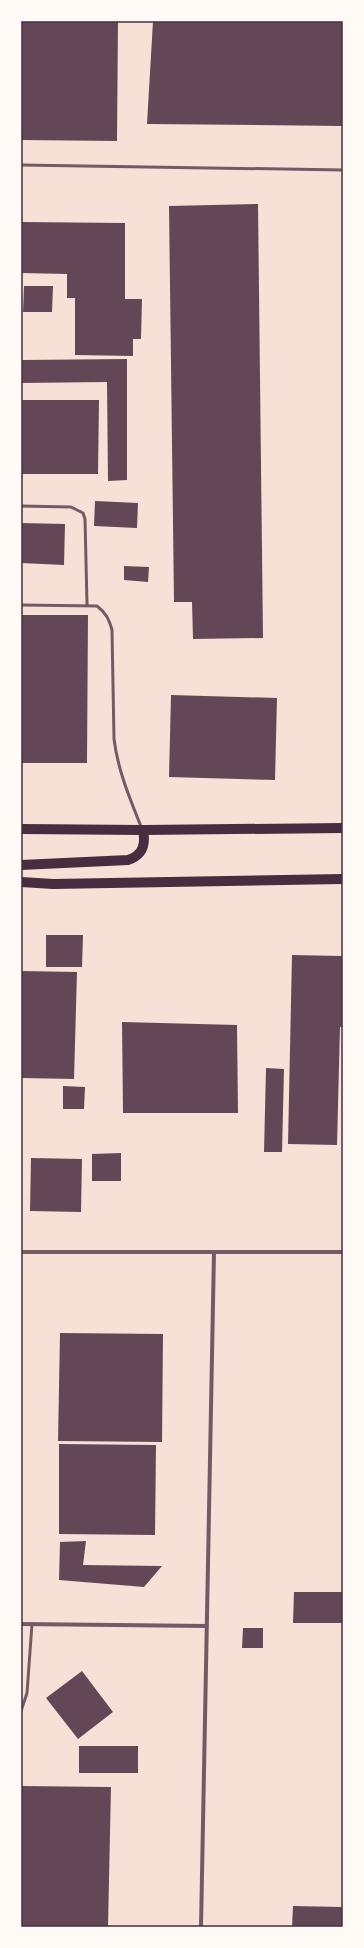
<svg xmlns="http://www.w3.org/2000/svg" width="364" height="1948" viewBox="0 0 364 1948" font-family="Inter,sans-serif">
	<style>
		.building { fill: #644757 }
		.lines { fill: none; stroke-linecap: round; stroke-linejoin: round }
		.service { stroke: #755966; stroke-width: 3 }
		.minor { stroke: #755966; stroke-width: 4 }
		.primary { stroke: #4a2c40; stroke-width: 10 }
		.neatline { fill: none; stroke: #4a2c40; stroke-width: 1.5 }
	</style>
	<rect width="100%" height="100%" fill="#f7e1d7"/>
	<!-- building -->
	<path class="building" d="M 21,21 L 118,21 L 117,141 L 21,140 Z
		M 153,21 L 343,21 L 343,126 L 147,124 Z
		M 258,204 L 263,638 L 193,639 L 192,602 L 174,602 L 169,206 Z
		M 22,222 L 125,223 L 125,299 L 142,299 L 141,339 L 133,339 L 133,356 L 75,355 L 75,298 L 67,298 L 67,274 L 21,273 Z
		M 24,286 L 53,286 L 52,312 L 23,312 Z
		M 127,359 L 127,480 L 108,481 L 107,382 L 21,383 L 21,360 Z
		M 21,400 L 99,400 L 98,474 L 21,474 Z
		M 95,501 L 138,503 L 137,528 L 94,526 Z
		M 21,523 L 65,524 L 64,565 L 21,563 Z
		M 124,566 L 149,567 L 148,582 L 124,580 Z
		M 21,615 L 88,615 L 87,763 L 21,763 Z
		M 171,695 L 277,698 L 275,780 L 169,777 Z
		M 46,935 L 83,935 L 82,967 L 46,967 Z
		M 292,955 L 343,956 L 343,1027 L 340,1027 L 337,1145 L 288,1144 Z
		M 21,971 L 77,972 L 74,1079 L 21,1078 Z
		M 122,1022 L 237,1025 L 238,1113 L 123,1113 Z
		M 266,1068 L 284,1069 L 282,1152 L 264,1152 Z
		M 63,1086 L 85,1087 L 84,1109 L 63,1109 Z
		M 121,1153 L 121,1181 L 92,1181 L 92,1154 Z
		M 31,1158 L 82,1159 L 81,1212 L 30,1211 Z
		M 60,1333 L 163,1334 L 162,1442 L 58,1441 Z
		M 59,1444 L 156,1445 L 155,1535 L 59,1534 Z
		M 86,1541 L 83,1565 L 162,1566 L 144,1587 L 59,1580 L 60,1542 Z
		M 294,1592 L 343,1592 L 343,1623 L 293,1623 Z
		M 243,1628 L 263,1628 L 263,1648 L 242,1648 Z
		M 82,1671 L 113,1712 L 78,1739 L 46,1698 Z
		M 79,1746 L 138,1746 L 138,1773 L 79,1773 Z
		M 21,1786 L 111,1787 L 108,1927 L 21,1927 Z
		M 293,1906 L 343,1907 L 343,1927 L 292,1927 Z"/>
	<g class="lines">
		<!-- service -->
		<path class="service" d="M 21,165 L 343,170
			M 21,506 L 71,507 L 83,513 L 85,519 L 87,604
			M 21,605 L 97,606 C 106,613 109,619 112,630 L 114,739 C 118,771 130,799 142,829
			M 21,1711 L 27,1693 L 32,1624"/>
		<!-- minor -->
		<path class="minor" d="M 21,1252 L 343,1252
			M 21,1624 L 207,1626
			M 201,1927 L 214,1252"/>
		<!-- primary -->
		<path class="primary" d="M 21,829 L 143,830 L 343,828
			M 21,865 L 128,860 C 143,855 146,845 143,830
			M 21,882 L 53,884 L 343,879"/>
	</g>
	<!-- border -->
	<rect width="364" height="1948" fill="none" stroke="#fffaf5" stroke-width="44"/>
	<rect x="22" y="22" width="320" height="1904" class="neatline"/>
</svg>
